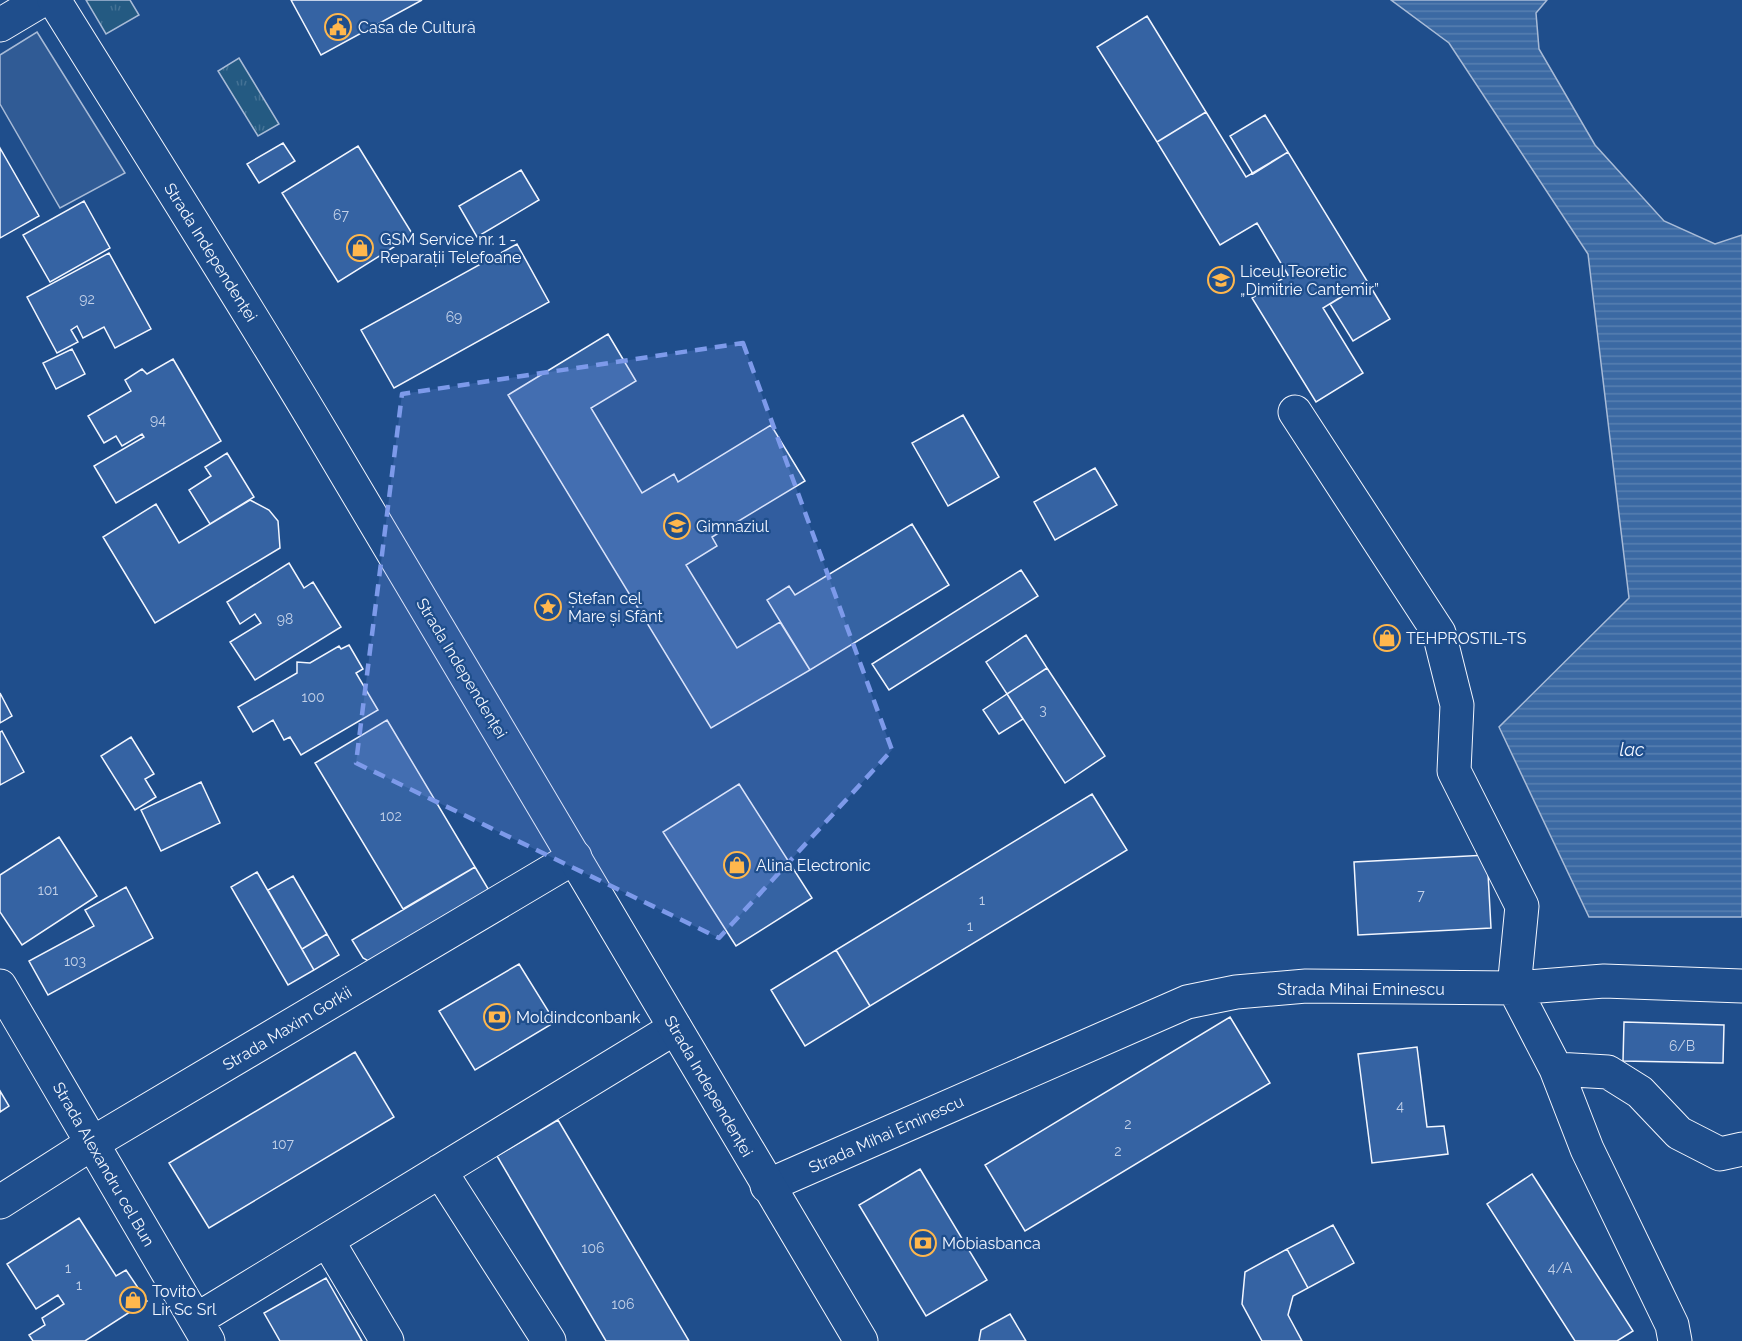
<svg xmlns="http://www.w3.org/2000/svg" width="1742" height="1341" viewBox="0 0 1742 1341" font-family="Raleway,sans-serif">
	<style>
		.grass { fill: url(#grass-tufts); stroke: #a8bbd7; stroke-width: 1.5 }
		.parking { fill: #305b95; stroke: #a8bbd7; stroke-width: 1.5 }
		.water { fill: url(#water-rules); stroke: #a8bbd7; stroke-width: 1.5 }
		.building { fill: #3563a3; stroke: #f2f6ff; stroke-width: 1.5 }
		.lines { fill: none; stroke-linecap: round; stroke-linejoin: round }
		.minor-casing { stroke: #f2f6ff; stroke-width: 35 }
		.major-casing { stroke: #f2f6ff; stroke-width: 35 }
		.minor { stroke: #1f4e8c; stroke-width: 33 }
		.major { stroke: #1f4e8c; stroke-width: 33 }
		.marked { fill: #7d9aea; fill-opacity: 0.2; stroke: #7d9aea; stroke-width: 4.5; stroke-dasharray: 12 8; stroke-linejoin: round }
		.labels { text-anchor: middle; stroke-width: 4.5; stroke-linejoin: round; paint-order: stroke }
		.number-label { font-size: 14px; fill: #c3d1e8 }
		.poi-label { font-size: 16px; fill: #f2f6ff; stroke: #1f4e8c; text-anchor: start }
		.street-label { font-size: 16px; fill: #f2f6ff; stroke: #1f4e8c }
		.water-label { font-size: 18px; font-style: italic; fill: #f2f6ff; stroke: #1f4e8c }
	</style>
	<defs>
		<pattern id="grass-tufts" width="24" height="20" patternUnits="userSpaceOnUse" patternTransform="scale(1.5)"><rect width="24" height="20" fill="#245a82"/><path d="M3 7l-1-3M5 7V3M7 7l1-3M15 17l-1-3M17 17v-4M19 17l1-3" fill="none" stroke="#447295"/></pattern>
		<pattern id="water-rules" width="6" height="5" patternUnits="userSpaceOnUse" patternTransform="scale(1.5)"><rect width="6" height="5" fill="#3b69a3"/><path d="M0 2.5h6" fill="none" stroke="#587fb1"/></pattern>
	</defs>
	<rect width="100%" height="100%" fill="#1f4e8c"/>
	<!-- grass -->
	<path class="grass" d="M 86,0 L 130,0 L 139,15 L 106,34 Z
		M 239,58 L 279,124 L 258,136 L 218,71 Z"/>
	<!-- parking -->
	<path class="parking" d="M 37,32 L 125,173 L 60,208 L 0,104 L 0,55 Z"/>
	<!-- water -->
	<path class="water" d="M 1391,0 L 1547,0 L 1536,13 L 1539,49 L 1595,145 L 1664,221 L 1715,244 L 1742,235 L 1742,917 L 1589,917 L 1499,727 L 1629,598 L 1588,254 L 1449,43 Z"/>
	<!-- building -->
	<path class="building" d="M 291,0 L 422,0 L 321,55 Z
		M 1147,16 L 1206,112 L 1157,142 L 1097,47 Z
		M 1206,112 L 1246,177 L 1288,152 L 1367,281 L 1323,308 L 1363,373 L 1316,402 L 1252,298 L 1288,275 L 1257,223 L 1220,245 L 1157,142 Z
		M 1265,115 L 1288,152 L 1253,174 L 1230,136 Z
		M 283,143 L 295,161 L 259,183 L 247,164 Z
		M 358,146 L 413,235 L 338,282 L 282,193 Z
		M 0,148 L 39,216 L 0,238 Z
		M 521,170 L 539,200 L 477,237 L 459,206 Z
		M 84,201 L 110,248 L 50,282 L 23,235 Z
		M 517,244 L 549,302 L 394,388 L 361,330 Z
		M 109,253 L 151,329 L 115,348 L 104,327 L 83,338 L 77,326 L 71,330 L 78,342 L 57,353 L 27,297 Z
		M 1367,281 L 1390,319 L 1353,341 L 1330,304 Z
		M 608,334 L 636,381 L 591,408 L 642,493 L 674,474 L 678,482 L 771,425 L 805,481 L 712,537 L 717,546 L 686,565 L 737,648 L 780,622 L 810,670 L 711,728 L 508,395 Z
		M 72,349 L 85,374 L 56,389 L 43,363 Z
		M 173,359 L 221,441 L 116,503 L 94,466 L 144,437 L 142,434 L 122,446 L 116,436 L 104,443 L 88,416 L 131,391 L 125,380 L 142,369 L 147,374 Z
		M 963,415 L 999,477 L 948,506 L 912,443 Z
		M 227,453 L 254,497 L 210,524 L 189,490 L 211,476 L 205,467 Z
		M 1095,468 L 1117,505 L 1055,540 L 1034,502 Z
		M 250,500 L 269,510 L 278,521 L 280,548 L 155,623 L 103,537 L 156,504 L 179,543 Z
		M 912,524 L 949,585 L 810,670 L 767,600 L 789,586 L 795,595 Z
		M 289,563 L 304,588 L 313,582 L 341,627 L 255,680 L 230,642 L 261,623 L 255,614 L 240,624 L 227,602 Z
		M 1021,570 L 1038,596 L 889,690 L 872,664 Z
		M 1026,635 L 1047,668 L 1007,694 L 986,662 Z
		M 349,645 L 363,669 L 356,673 L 378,710 L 301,755 L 290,737 L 284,740 L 273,720 L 253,732 L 238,707 L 297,673 L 297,662 L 310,663 L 339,646 L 341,649 Z
		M 1047,668 L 1105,756 L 1065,783 L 1007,694 Z
		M 0,693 L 12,716 L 0,723 Z
		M 1007,694 L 1023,719 L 999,734 L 983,710 Z
		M 387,720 L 475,867 L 403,909 L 315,763 Z
		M 2,731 L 24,772 L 0,785 L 0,732 Z
		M 131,737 L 154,774 L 145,779 L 156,797 L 135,810 L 101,756 Z
		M 201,782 L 220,823 L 161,851 L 141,810 Z
		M 739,784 L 812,898 L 736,946 L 663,832 Z
		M 1092,794 L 1127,850 L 870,1006 L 836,950 Z
		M 59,837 L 97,896 L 22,945 L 0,912 L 0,875 Z
		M 1487,855 L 1491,928 L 1358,935 L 1354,862 Z
		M 475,867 L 490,892 L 372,963 L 363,958 L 352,940 Z
		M 257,872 L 314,970 L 288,985 L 231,887 Z
		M 293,876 L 327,934 L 302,949 L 268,890 Z
		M 126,887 L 153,938 L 48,995 L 29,961 L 94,926 L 85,910 Z
		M 327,934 L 339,955 L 314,970 L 302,949 Z
		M 836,950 L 870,1006 L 805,1046 L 771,990 Z
		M 519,964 L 555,1022 L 475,1070 L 439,1011 Z
		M 1230,1017 L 1270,1083 L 1025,1231 L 985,1165 Z
		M 1624,1022 L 1724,1025 L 1723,1063 L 1623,1061 Z
		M 1417,1047 L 1427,1127 L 1444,1126 L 1448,1154 L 1372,1163 L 1358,1054 Z
		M 355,1052 L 394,1117 L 209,1228 L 169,1163 Z
		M 0,1091 L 9,1106 L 0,1112 Z
		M 558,1120 L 689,1341 L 606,1341 L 497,1156 Z
		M 920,1169 L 987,1280 L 926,1316 L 859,1205 Z
		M 1532,1174 L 1633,1331 L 1617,1341 L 1575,1341 L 1487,1204 Z
		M 79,1218 L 116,1276 L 126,1270 L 147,1301 L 85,1341 L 33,1341 L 29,1335 L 45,1325 L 42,1318 L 64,1304 L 58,1295 L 36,1309 L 7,1264 Z
		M 1333,1225 L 1354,1263 L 1308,1288 L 1287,1249 Z
		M 1287,1249 L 1308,1288 L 1293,1296 L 1288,1315 L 1302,1341 L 1262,1341 L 1242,1304 L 1245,1272 Z
		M 326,1278 L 362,1341 L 280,1341 L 264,1313 Z
		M 1010,1314 L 1026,1341 L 979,1341 L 981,1330 Z"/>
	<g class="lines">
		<defs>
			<path id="minor" d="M 0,25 L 42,0
				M 1295,412 L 1439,633 L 1457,705 L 1454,771 L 1522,906 L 1514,988 L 1556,1069 L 1587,1149 L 1672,1325 L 1675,1341
				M 0,986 L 208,1341
				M 1556,1069 L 1608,1072 L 1640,1092 L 1679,1133 L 1720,1154 L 1742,1149
				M 440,1171 L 549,1341
				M 767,1186 L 1187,1002 L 1236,992 L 1306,986 L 1514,988 L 1604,981 L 1742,986
				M 0,1202 L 91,1144 L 575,857
				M 327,1240 L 387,1341
				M 196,1320 L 675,1028"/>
			<path id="major" d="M 54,0 C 144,145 236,289 323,435 C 504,736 679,1040 861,1341"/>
		</defs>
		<!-- minor casing -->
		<use href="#minor" class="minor-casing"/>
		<!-- major casing -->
		<use href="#major" class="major-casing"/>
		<!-- minor -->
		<use href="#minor" class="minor"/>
		<!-- major -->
		<use href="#major" class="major"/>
	</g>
	<!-- marked area -->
	<path class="marked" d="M 743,343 L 892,750 L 719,938 L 356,763 L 402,394 Z"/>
	<!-- icons -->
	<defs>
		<symbol id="civic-ring" viewBox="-11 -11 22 22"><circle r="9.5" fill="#1f4e8c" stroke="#ffb74d" stroke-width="1.5"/><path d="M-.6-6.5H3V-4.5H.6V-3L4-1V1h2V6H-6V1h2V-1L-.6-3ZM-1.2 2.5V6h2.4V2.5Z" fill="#ffb74d"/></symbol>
		<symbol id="shop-ring" viewBox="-11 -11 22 22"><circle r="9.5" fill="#1f4e8c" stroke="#ffb74d" stroke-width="1.5"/><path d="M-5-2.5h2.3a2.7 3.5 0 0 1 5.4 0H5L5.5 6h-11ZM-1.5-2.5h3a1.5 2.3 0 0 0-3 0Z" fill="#ffb74d"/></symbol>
		<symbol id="school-ring" viewBox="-11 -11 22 22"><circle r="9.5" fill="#1f4e8c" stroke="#ffb74d" stroke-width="1.5"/><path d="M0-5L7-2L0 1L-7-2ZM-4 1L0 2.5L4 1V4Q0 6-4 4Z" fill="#ffb74d"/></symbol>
		<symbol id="sight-ring" viewBox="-11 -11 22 22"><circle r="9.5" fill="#1f4e8c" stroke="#ffb74d" stroke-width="1.5"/><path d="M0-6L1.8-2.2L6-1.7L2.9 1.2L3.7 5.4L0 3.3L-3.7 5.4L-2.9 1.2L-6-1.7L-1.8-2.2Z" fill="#ffb74d"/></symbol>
		<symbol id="bank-ring" viewBox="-11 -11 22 22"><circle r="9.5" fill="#1f4e8c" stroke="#ffb74d" stroke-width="1.5"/><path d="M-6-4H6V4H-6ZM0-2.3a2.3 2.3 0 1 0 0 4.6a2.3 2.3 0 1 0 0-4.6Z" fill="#ffb74d"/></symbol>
	</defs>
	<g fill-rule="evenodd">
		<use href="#civic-ring" x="323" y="12" width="30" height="30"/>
		<use href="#shop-ring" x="345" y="233" width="30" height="30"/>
		<use href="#school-ring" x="1206" y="265" width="30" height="30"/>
		<use href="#school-ring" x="662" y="511" width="30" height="30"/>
		<use href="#sight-ring" x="533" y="592" width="30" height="30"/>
		<use href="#shop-ring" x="1372" y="623" width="30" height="30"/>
		<use href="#shop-ring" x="722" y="850" width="30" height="30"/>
		<use href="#bank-ring" x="482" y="1002" width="30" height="30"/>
		<use href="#bank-ring" x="908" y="1228" width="30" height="30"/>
		<use href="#shop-ring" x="118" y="1285" width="30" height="30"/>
	</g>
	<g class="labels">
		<!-- number labels -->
		<g class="number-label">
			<text x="341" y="220">67</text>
			<text x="87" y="304">92</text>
			<text x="454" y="322">69</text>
			<text x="158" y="425">94</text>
			<text x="285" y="624">98</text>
			<text x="313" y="702">100</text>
			<text x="1043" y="715">3</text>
			<text x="391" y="821">102</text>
			<text x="48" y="895">101</text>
			<text x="1421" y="900">7</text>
			<text x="982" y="905">1</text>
			<text x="970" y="931">1</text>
			<text x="75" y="966">103</text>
			<text x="1682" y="1051">6/B</text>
			<text x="1400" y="1111">4</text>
			<text x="1128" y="1129">2</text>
			<text x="283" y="1149">107</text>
			<text x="1118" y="1156">2</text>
			<text x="593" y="1253">106</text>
			<text x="68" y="1273">1</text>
			<text x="1560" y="1273">4/A</text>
			<text x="79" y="1290">1</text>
			<text x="623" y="1309">106</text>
		</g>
		<!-- poi labels -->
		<g class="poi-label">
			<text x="358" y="33">Casa de Cultură</text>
			<text x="380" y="245">GSM Service nr. 1 -<tspan x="380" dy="18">Reparații Telefoane</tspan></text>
			<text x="1240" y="277">Liceul Teoretic<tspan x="1240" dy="18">„Dimitrie Cantemir”</tspan></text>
			<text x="696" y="532">Gimnaziul</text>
			<text x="568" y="604">Ștefan cel<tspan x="568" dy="18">Mare și Sfânt</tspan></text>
			<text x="1406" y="644">TEHPROSTIL-TS</text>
			<text x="756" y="871">Alina Electronic</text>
			<text x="516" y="1023">Moldindconbank</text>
			<text x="942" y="1249">Mobiasbanca</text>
			<text x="152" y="1297">Tovito<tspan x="152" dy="18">Lir Sc Srl</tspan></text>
		</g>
		<!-- street labels -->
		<g class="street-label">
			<text transform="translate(211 252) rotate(58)" y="6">Strada Independenței</text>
			<text transform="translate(462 668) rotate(59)" y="6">Strada Independenței</text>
			<text x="1361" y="995">Strada Mihai Eminescu</text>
			<text transform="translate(287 1028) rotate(-31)" y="6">Strada Maxim Gorkii</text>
			<text transform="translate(709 1086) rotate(60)" y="6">Strada Independenței</text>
			<text transform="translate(886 1134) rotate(-24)" y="6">Strada Mihai Eminescu</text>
			<text transform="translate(104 1164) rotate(60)" y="6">Strada Alexandru cel Bun</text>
		</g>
		<!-- water labels -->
		<g class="water-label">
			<text x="1632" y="756">lac</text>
		</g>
	</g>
</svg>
